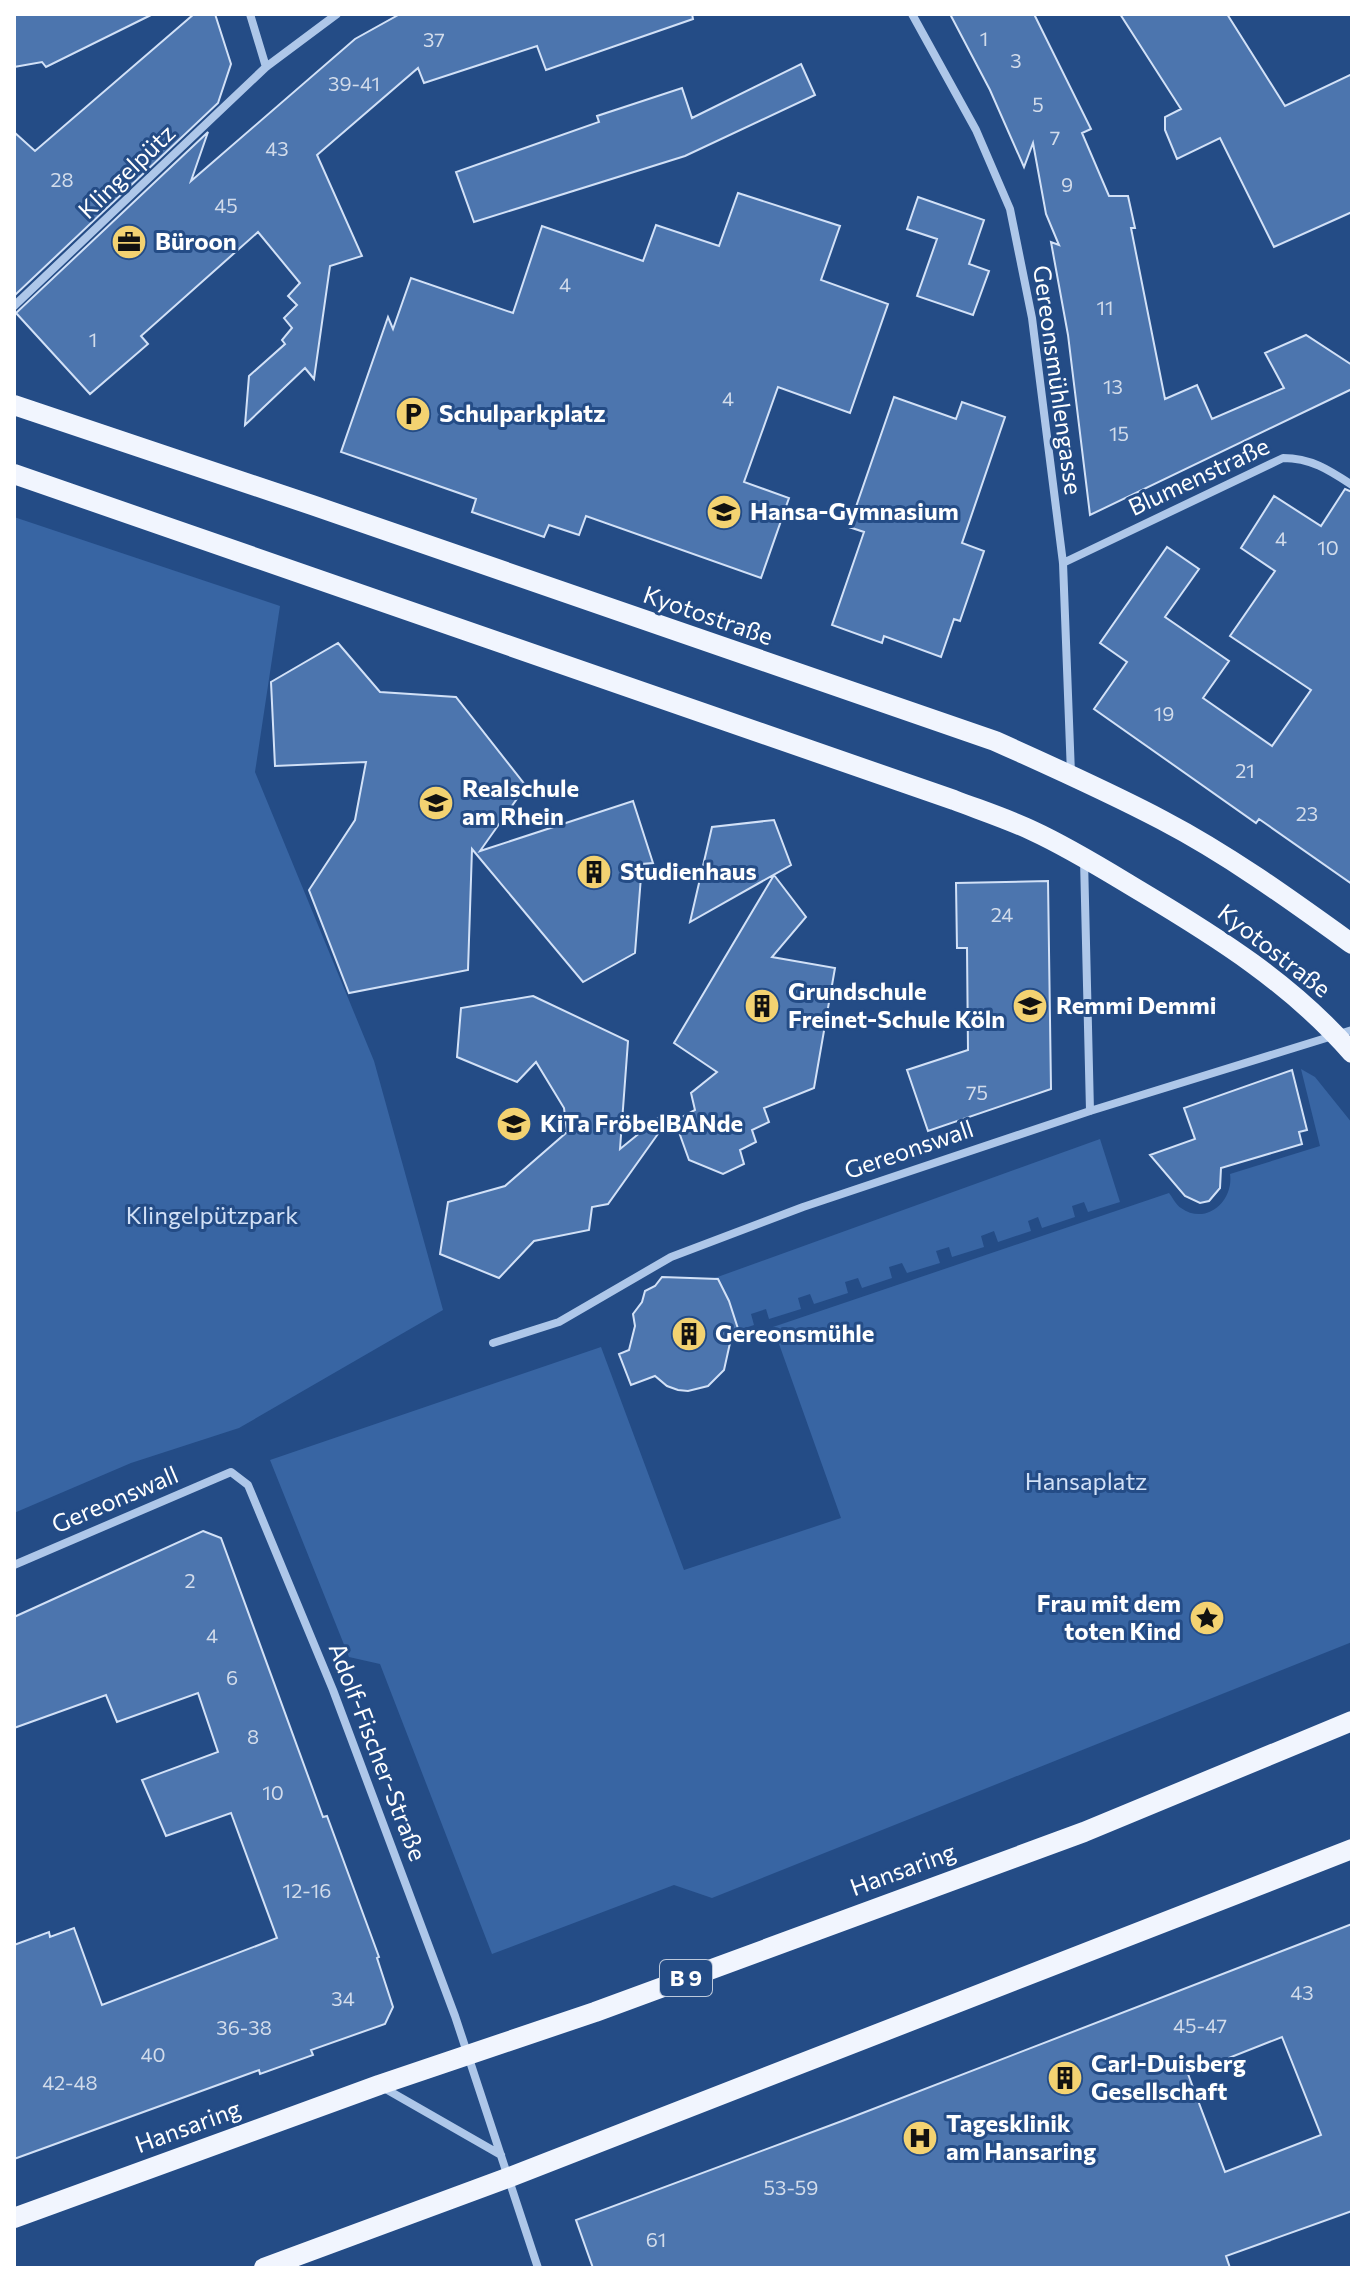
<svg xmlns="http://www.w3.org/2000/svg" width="1366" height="2282" viewBox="0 0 1366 2282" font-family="Commissioner,sans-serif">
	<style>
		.green { fill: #3865a3 }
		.building { fill: #4c75ae; stroke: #d2e1f7; stroke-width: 2; fill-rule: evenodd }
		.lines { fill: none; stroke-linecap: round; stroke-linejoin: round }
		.minor { stroke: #aec7e9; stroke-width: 8 }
		.primary { stroke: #f1f5fe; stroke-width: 20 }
		.labels { text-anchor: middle; stroke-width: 6; stroke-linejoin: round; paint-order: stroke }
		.number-label { font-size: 20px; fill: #d2dceb }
		.shield { fill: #244c86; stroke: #bdc9db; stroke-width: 2 }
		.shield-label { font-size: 22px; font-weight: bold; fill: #fff }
		.street-label { font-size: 24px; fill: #fff; stroke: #244c86 }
		.poi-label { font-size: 24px; font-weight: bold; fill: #fff; stroke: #244c86; text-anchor: start }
		.park-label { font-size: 24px; fill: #d2e1f7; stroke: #244c86 }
	</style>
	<rect width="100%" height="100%" fill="#244c86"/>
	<!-- green -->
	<path class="green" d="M 14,517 L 280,606 L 255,772 L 374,1061 L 443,1310 L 239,1428 L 131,1463 L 14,1513 Z
		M 1301,1069 L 1315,1077 L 1352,1123 L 1352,1642 L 712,1898 L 674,1885 L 492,1954 L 380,1664 L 349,1657 L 270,1460 L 601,1347 L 684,1570 L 841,1518 L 773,1327 L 1169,1193 C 1173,1198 1176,1205 1181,1208 C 1206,1226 1234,1201 1230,1174 L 1320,1146 Z
		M 1100,1139 L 1120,1202 L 1088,1212 L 1084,1202 L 1072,1206 L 1075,1217 L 1042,1228 L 1038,1217 L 1028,1221 L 1031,1231 L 998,1242 L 994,1231 L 981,1236 L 984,1247 L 952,1257 L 949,1247 L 936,1251 L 940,1263 L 907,1273 L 902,1263 L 889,1267 L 892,1278 L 862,1288 L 858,1278 L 845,1282 L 848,1293 L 814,1304 L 810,1294 L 798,1298 L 801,1309 L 769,1319 L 766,1309 L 751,1314 L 754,1325 L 739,1330 L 725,1293 L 712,1279 Z"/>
	<!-- building -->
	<path class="building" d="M 14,14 L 153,14 L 46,67 L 42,62 L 14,67 Z
		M 194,14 L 215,14 L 231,64 L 218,103 L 14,296 L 14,132 L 35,151 Z
		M 400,14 L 692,14 L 693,19 L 546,70 L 537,46 L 424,83 L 418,68 L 317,155 L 362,256 L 330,266 L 314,379 L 305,368 L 245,425 L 249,376 L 285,344 L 282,340 L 292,328 L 284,318 L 297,305 L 288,296 L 300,283 L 258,232 L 141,336 L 148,344 L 90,394 L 16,313 L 208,132 L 191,181 L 355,39 Z
		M 950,14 L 1034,14 L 1091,129 L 1082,133 L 1109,196 L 1128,196 L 1135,228 L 1131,228 L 1165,399 L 1197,385 L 1212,419 L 1284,388 L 1265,353 L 1306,335 L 1352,365 L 1352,389 L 1090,515 L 1068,335 L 1051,242 L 1059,245 L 1046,214 L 1033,143 L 1024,167 L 990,90 Z
		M 1120,14 L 1227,14 L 1285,106 L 1352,74 L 1352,212 L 1274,247 L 1220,138 L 1177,159 L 1165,130 L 1165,117 L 1181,109 Z
		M 801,64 L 815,95 L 685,156 L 474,222 L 456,172 L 599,122 L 597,116 L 682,88 L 692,118 Z
		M 738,193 L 840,226 L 821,280 L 888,304 L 850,413 L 778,387 L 744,482 L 789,498 L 761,578 L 586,516 L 579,535 L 549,525 L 544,537 L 472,512 L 476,499 L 341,452 L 388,317 L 393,329 L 411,278 L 513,313 L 542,226 L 643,261 L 656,225 L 719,246 Z
		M 918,197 L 984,220 L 969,264 L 989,271 L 973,315 L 917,296 L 937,239 L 907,229 Z
		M 894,397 L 956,419 L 962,402 L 1005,417 L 962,543 L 984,551 L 960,621 L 954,619 L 941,657 L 884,636 L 882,643 L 832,625 L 864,532 L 849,527 Z
		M 1345,489 L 1352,492 L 1352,884 L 1259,819 L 1256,823 L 1094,709 L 1127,662 L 1100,643 L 1167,547 L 1199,569 L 1165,617 L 1229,661 L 1203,698 L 1272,746 L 1311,690 L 1230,636 L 1275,571 L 1241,548 L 1274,496 L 1321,526 Z
		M 338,643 L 380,692 L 456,697 L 526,786 L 480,851 L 633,801 L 653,863 L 642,864 L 635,953 L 583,982 L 472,849 L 468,970 L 349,993 L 309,890 L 355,820 L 366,762 L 275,766 L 271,682 Z
		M 774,820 L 791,865 L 690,922 L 712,827 Z
		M 774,875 L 806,917 L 772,957 L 835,968 L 814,1088 L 764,1108 L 769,1122 L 752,1130 L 756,1142 L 740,1150 L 744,1164 L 723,1174 L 689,1160 L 675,1121 L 695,1110 L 691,1093 L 717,1072 L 674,1043 Z
		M 1048,881 L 1051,1089 L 928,1131 L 907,1070 L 968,1050 L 967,948 L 957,948 L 956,883 Z
		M 533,996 L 628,1041 L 620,1149 L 658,1118 L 665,1124 L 608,1204 L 592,1207 L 589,1230 L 534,1241 L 499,1278 L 440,1254 L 448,1202 L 505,1186 L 567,1132 L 564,1108 L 536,1062 L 517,1082 L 457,1057 L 461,1008 Z
		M 1292,1070 L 1307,1130 L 1299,1132 L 1302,1144 L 1221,1168 L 1220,1188 L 1209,1201 L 1200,1203 L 1185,1196 L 1150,1155 L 1195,1139 L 1184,1108 Z
		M 662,1277 L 718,1279 L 729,1301 L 741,1338 L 730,1343 L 724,1370 L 708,1386 L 688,1391 L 678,1390 L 667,1386 L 655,1376 L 631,1385 L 619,1354 L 629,1350 L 635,1326 L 633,1314 L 642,1302 L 645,1291 L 655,1286 Z
		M 203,1531 L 221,1538 L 323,1817 L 327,1816 L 379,1957 L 377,1958 L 393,2007 L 385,2024 L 311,2050 L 313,2055 L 260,2074 L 259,2070 L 14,2159 L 14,1945 L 49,1932 L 50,1937 L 74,1928 L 102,2005 L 277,1938 L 231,1813 L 166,1836 L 142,1780 L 218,1752 L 198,1693 L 117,1722 L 106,1695 L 14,1728 L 14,1617 Z
		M 1352,1924 L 1352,2211 L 1226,2256 L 1230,2268 L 593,2268 L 576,2220 L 842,2121 ZM 1282,2037 L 1321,2135 L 1225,2172 L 1188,2074 Z"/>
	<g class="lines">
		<!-- minor -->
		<path class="minor" d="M 250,14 L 266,67
			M 912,14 L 976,130 L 1010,209 L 1032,318 L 1063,563 L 1071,774
			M 14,306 L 266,67 L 337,14
			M 1063,563 L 1283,458 C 1311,458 1329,470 1352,485
			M 1084,859 L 1090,1111
			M 493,1343 L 559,1322 L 671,1257 L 803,1207 L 1090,1111 L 1352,1030
			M 14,1565 L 231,1472 L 248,1485 L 333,1690 L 455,2016 L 538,2268
			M 384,2088 L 501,2155"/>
		<!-- primary -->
		<path class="primary" d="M 14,405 L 312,505 L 995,741 C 1051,766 1107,791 1162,820 C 1229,855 1291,900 1352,944
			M 14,474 L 954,800 C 980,810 1008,819 1033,831 C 1070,848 1105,870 1140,891 C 1217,937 1292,984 1352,1053
			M 14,2218 L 379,2085 L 595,2012 L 1084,1832 L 1352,1721
			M 264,2268 L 510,2177 L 1352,1849"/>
	</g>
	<!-- icons -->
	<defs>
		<symbol id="office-disc" viewBox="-11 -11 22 22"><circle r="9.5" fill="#f3d271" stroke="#244c86"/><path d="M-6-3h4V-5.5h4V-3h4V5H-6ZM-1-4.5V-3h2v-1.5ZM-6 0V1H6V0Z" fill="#111"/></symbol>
		<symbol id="parking-disc" viewBox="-11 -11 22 22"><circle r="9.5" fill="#f3d271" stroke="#244c86"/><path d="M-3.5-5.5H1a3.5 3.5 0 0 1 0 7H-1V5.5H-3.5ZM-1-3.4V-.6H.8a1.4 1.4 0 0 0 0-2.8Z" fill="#111"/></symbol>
		<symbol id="school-disc" viewBox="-11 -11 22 22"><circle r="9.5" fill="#f3d271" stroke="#244c86"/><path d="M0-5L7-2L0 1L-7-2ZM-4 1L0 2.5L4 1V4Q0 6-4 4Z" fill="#111"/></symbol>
		<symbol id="building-disc" viewBox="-11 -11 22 22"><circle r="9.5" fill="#f3d271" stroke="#244c86"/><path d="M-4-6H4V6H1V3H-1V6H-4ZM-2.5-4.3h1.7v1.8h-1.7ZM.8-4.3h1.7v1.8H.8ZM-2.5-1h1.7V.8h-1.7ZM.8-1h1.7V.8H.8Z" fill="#111"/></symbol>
		<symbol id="sight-disc" viewBox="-11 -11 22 22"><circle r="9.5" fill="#f3d271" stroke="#244c86"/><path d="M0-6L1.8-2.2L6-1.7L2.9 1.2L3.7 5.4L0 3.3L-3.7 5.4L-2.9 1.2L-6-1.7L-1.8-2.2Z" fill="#111"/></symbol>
		<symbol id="hospital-disc" viewBox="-11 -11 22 22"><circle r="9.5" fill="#f3d271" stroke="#244c86"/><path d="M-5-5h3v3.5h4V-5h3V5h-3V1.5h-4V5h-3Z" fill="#111"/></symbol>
	</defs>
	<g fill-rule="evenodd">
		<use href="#office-disc" x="109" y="222" width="40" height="40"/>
		<use href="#parking-disc" x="393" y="394" width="40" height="40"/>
		<use href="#school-disc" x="704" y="492" width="40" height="40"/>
		<use href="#school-disc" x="416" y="783" width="40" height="40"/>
		<use href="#building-disc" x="574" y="852" width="40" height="40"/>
		<use href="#building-disc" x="742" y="986" width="40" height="40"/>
		<use href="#school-disc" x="1010" y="986" width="40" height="40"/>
		<use href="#school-disc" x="494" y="1104" width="40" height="40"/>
		<use href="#building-disc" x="669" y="1314" width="40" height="40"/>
		<use href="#sight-disc" x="1187" y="1598" width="40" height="40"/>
		<use href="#building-disc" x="1045" y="2058" width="40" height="40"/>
		<use href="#hospital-disc" x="900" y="2118" width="40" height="40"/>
	</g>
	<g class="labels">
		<!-- number labels -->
		<g class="number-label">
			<text x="984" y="46">1</text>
			<text x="434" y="47">37</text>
			<text x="1016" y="68">3</text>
			<text x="354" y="91">39-41</text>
			<text x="1038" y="112">5</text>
			<text x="1055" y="145">7</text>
			<text x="277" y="156">43</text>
			<text x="62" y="187">28</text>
			<text x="1067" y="192">9</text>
			<text x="226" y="213">45</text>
			<text x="565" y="292">4</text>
			<text x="1105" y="315">11</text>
			<text x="93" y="347">1</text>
			<text x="1113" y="394">13</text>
			<text x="728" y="406">4</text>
			<text x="1119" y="441">15</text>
			<text x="1281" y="546">4</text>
			<text x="1328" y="555">10</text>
			<text x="1164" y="721">19</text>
			<text x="1245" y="778">21</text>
			<text x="1307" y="821">23</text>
			<text x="1002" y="922">24</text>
			<text x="977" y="1100">75</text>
			<text x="190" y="1588">2</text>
			<text x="212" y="1643">4</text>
			<text x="232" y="1685">6</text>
			<text x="253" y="1744">8</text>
			<text x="273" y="1800">10</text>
			<text x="307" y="1898">12-16</text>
			<text x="1302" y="2000">43</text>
			<text x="343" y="2006">34</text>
			<text x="1200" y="2033">45-47</text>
			<text x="244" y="2035">36-38</text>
			<text x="153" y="2062">40</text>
			<text x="70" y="2090">42-48</text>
			<text x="791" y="2195">53-59</text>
			<text x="656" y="2247">61</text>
		</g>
		<!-- shield labels -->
		<rect class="shield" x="660" y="1960" width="52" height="36" rx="6"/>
		<g class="shield-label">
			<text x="686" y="1986">B 9</text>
		</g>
		<!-- street labels -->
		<g class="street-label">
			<text transform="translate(127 172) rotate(-44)" y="8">Klingelpütz</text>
			<text transform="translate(1057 380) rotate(82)" y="8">Gereonsmühlengasse</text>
			<text transform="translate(1199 477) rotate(-25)" y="8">Blumenstraße</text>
			<text transform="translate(708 616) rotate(19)" y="8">Kyotostraße</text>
			<text transform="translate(1274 951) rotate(38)" y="8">Kyotostraße</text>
			<text transform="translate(909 1150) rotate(-19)" y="8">Gereonswall</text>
			<text transform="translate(115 1500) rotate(-23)" y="8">Gereonswall</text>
			<text transform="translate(377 1752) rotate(69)" y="8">Adolf-Fischer-Straße</text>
			<text transform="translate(903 1870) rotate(-20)" y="8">Hansaring</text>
			<text transform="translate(188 2127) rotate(-20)" y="8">Hansaring</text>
		</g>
		<!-- poi labels -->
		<g class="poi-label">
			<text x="155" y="250">Büroon</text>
			<text x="439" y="422">Schulparkplatz</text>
			<text x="750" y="520">Hansa-Gymnasium</text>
			<text x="462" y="797">Realschule<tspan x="462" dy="28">am Rhein</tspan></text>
			<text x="620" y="880">Studienhaus</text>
			<text x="788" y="1000">Grundschule<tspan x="788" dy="28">Freinet-Schule Köln</tspan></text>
			<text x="1056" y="1014">Remmi Demmi</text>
			<text x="540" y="1132">KiTa FröbelBANde</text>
			<text x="715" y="1342">Gereonsmühle</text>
			<text x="1181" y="1612" text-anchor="end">Frau mit dem<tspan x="1181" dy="28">toten Kind</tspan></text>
			<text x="1091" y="2072">Carl-Duisberg<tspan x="1091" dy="28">Gesellschaft</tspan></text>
			<text x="946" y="2132">Tagesklinik<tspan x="946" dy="28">am Hansaring</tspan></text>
		</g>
		<!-- park labels -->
		<g class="park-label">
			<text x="212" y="1224">Klingelpützpark</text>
			<text x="1086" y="1490">Hansaplatz</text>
		</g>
	</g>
	<!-- border -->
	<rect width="1366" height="2282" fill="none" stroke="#ffffff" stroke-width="32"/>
</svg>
